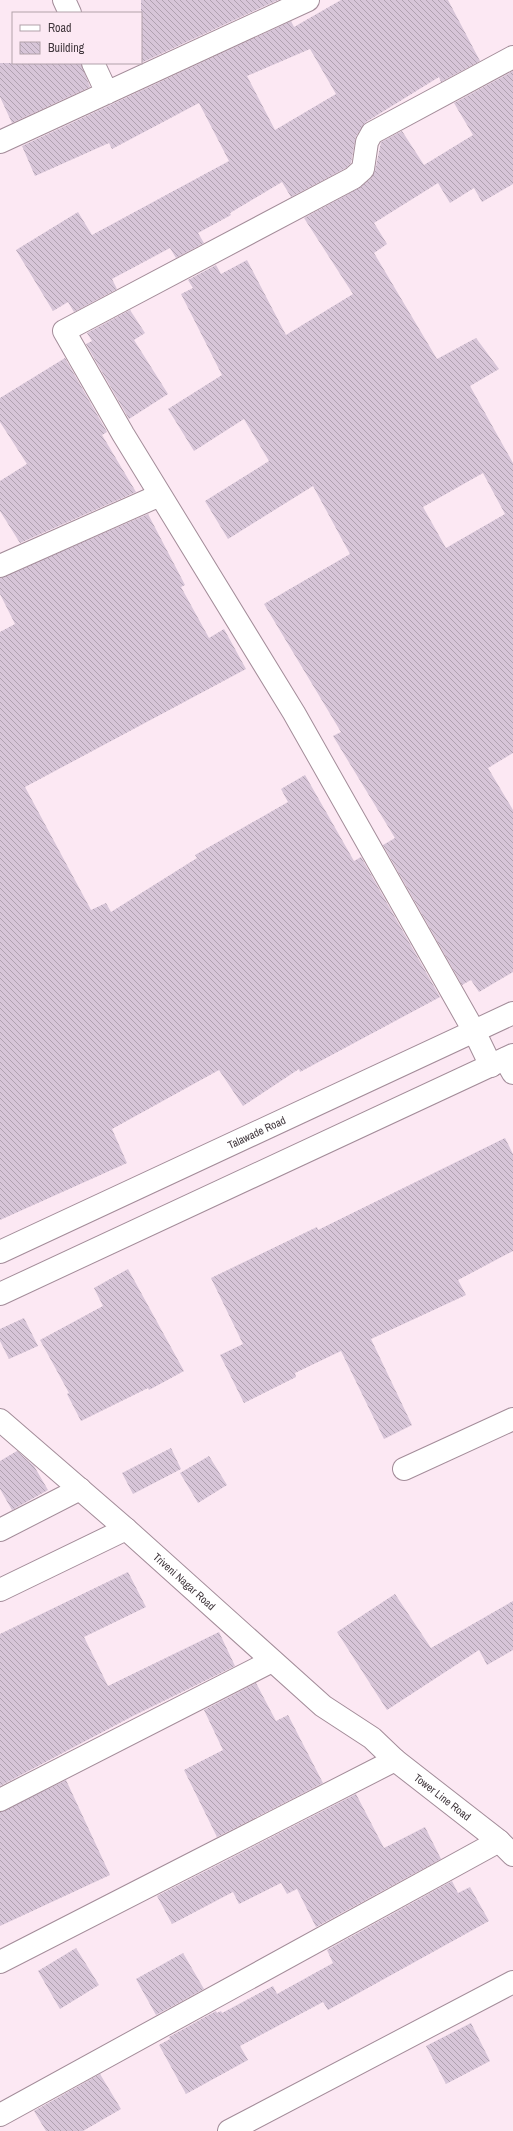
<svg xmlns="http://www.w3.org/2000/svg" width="513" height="2131" viewBox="0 0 513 2131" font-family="'Archivo Narrow',sans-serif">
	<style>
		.building { fill: url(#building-back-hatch); fill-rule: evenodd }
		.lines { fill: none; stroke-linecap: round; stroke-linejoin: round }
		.minor-casing { stroke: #a38c99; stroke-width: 24 }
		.tertiary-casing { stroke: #a38c99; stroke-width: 24 }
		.primary-casing { stroke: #a38c99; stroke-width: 24 }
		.minor { stroke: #fff; stroke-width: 22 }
		.tertiary { stroke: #fff; stroke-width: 22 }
		.primary { stroke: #fff; stroke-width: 22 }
		.labels { text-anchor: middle; stroke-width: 3; stroke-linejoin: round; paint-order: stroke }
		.street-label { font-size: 11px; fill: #41373d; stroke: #fce8f3 }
	</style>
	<defs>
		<pattern id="building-back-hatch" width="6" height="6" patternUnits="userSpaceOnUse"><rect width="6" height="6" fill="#d7c5d8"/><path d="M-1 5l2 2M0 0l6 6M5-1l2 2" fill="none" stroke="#b0a1b0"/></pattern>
	</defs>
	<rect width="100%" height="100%" fill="#fce8f3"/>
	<!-- building -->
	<path class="building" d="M 141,0 L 278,0 L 141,63 Z
		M 341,0 L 448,0 L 480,61 L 441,82 L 439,77 L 366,122 L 356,136 L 351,163 L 346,168 L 291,197 L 282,182 L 230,213 L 231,215 L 198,233 L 204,243 L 176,258 L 170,248 L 112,279 L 117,289 L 74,312 L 68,302 L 53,311 L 16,250 L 78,212 L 92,235 L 229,161 L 199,103 L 112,149 L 109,143 L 35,176 L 22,146 L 291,21 L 294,27 ZM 310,49 L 336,94 L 275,130 L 247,76 Z
		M 0,63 L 81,63 L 90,87 L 12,123 L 0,97 Z
		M 513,71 L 513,184 L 482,202 L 474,188 L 450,203 L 438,183 L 374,223 L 387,244 L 374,253 L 437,359 L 476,338 L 499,369 L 470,386 L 513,463 L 513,753 L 488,768 L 513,810 L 513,972 L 479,992 L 471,980 L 462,985 L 383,845 L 395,838 L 333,736 L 341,732 L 264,604 L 350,554 L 313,486 L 228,539 L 205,501 L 269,461 L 244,419 L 194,451 L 168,409 L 222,375 L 181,294 L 193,288 L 188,280 L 216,265 L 221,274 L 247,260 L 286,335 L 353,294 L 304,218 L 361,187 L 371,178 L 375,171 L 381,142 L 402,131 L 424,165 L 473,135 L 454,103 ZM 483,473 L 505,514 L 446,548 L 423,507 Z
		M 130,310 L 145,333 L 134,340 L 168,394 L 129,419 L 86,344 L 92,341 L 87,333 Z
		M 65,358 L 107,432 L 102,435 L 136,492 L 20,543 L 0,511 L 0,481 L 27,464 L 0,422 L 0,398 Z
		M 148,514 L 185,585 L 181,587 L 209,638 L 224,629 L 246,669 L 25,787 L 91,910 L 106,903 L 111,912 L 197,858 L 195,855 L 288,802 L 281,789 L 305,775 L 354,861 L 361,857 L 440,997 L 300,1072 L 299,1069 L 243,1106 L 219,1070 L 112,1129 L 127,1163 L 0,1220 L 0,632 L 15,624 L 0,594 L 0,578 Z
		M 505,1138 L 513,1154 L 513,1251 L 458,1280 L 466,1295 L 371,1339 L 412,1425 L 384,1439 L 341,1351 L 295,1373 L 296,1377 L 244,1403 L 220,1355 L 243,1344 L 211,1278 L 317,1227 L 318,1230 Z
		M 128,1269 L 184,1371 L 149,1390 L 148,1388 L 81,1421 L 67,1394 L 69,1393 L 40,1340 L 103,1306 L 94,1288 Z
		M 24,1318 L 38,1346 L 9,1359 L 0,1341 L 0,1329 Z
		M 171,1448 L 181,1469 L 133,1494 L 122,1473 Z
		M 17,1451 L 34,1466 L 48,1490 L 12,1510 L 0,1489 L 0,1461 Z
		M 209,1456 L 227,1485 L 198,1503 L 180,1473 Z
		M 128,1572 L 146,1607 L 84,1637 L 108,1686 L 219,1632 L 235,1666 L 133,1716 L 0,1786 L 0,1634 Z
		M 395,1594 L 431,1648 L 513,1601 L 513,1650 L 487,1665 L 479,1650 L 387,1710 L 337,1632 Z
		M 256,1683 L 276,1721 L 288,1715 L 323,1783 L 217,1837 L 184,1770 L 223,1750 L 204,1710 Z
		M 66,1780 L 110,1875 L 0,1926 L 0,1812 Z
		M 356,1794 L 384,1848 L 425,1827 L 441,1859 L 316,1927 L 297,1889 L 287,1894 L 281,1883 L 239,1904 L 233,1892 L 172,1924 L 157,1896 Z
		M 452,1881 L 458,1893 L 470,1887 L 489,1921 L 328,2010 L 323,2002 L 240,2046 L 248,2060 L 186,2094 L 159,2045 L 170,2039 L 169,2037 L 216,2011 L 217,2013 L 221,2011 L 222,2013 L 273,1986 L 277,1994 L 333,1963 L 327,1950 Z
		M 76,1948 L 99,1985 L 60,2009 L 38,1971 Z
		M 183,1953 L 204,1989 L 156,2015 L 136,1979 Z
		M 471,2023 L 490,2061 L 446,2084 L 426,2046 Z
		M 100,2074 L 121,2109 L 83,2131 L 46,2131 L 34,2111 Z"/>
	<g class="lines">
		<defs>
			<path id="minor" d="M 64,0 L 70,13
				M 93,63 L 107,93
				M 0,142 L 308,0
				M 0,566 L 160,495
				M 505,1059 L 513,1073
				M 491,1066 L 474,1031 L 294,713 L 123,434 L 64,331 L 353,178 L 363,169 L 367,142 L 372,133 L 513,57
				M 404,1469 L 513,1419
				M 0,1530 L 80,1489
				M 0,1590 L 126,1529
				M 0,1800 L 272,1661
				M 0,1962 L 395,1760
				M 0,2115 L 499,1841
				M 229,2131 L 513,1982"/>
			<g id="tertiary">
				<path id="s1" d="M 0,1420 L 126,1529 L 323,1706 L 372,1738 L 395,1760 L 499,1841 L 513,1855"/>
			</g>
			<g id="primary">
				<path id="s2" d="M 0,1252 L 513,1013"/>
				<path d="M 0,1294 L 513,1055"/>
			</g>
		</defs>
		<!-- minor casing -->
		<use href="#minor" class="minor-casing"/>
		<!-- tertiary casing -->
		<use href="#tertiary" class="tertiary-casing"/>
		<!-- primary casing -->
		<use href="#primary" class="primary-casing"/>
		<!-- minor -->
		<use href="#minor" class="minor"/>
		<!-- tertiary -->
		<use href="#tertiary" class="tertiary"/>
		<!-- primary -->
		<use href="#primary" class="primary"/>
	</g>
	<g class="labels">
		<!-- street labels -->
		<g class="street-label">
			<text dy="4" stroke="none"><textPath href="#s2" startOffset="283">Talawade Road</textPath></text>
			<text dy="4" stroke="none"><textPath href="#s1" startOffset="245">Triveni Nagar Road</textPath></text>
			<text dy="4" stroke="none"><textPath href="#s1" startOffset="582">Tower Line Road</textPath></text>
		</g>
	</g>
	<!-- legend -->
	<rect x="12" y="12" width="130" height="52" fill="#fce8f3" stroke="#b1a1aa"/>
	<rect x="20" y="25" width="20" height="6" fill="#ffffff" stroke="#b1a1aa"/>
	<text x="48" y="32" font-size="12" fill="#41373d">Road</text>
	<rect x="20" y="42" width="20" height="12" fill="url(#building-back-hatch)" stroke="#b1a1aa"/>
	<text x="48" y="52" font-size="12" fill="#41373d">Building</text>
</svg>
